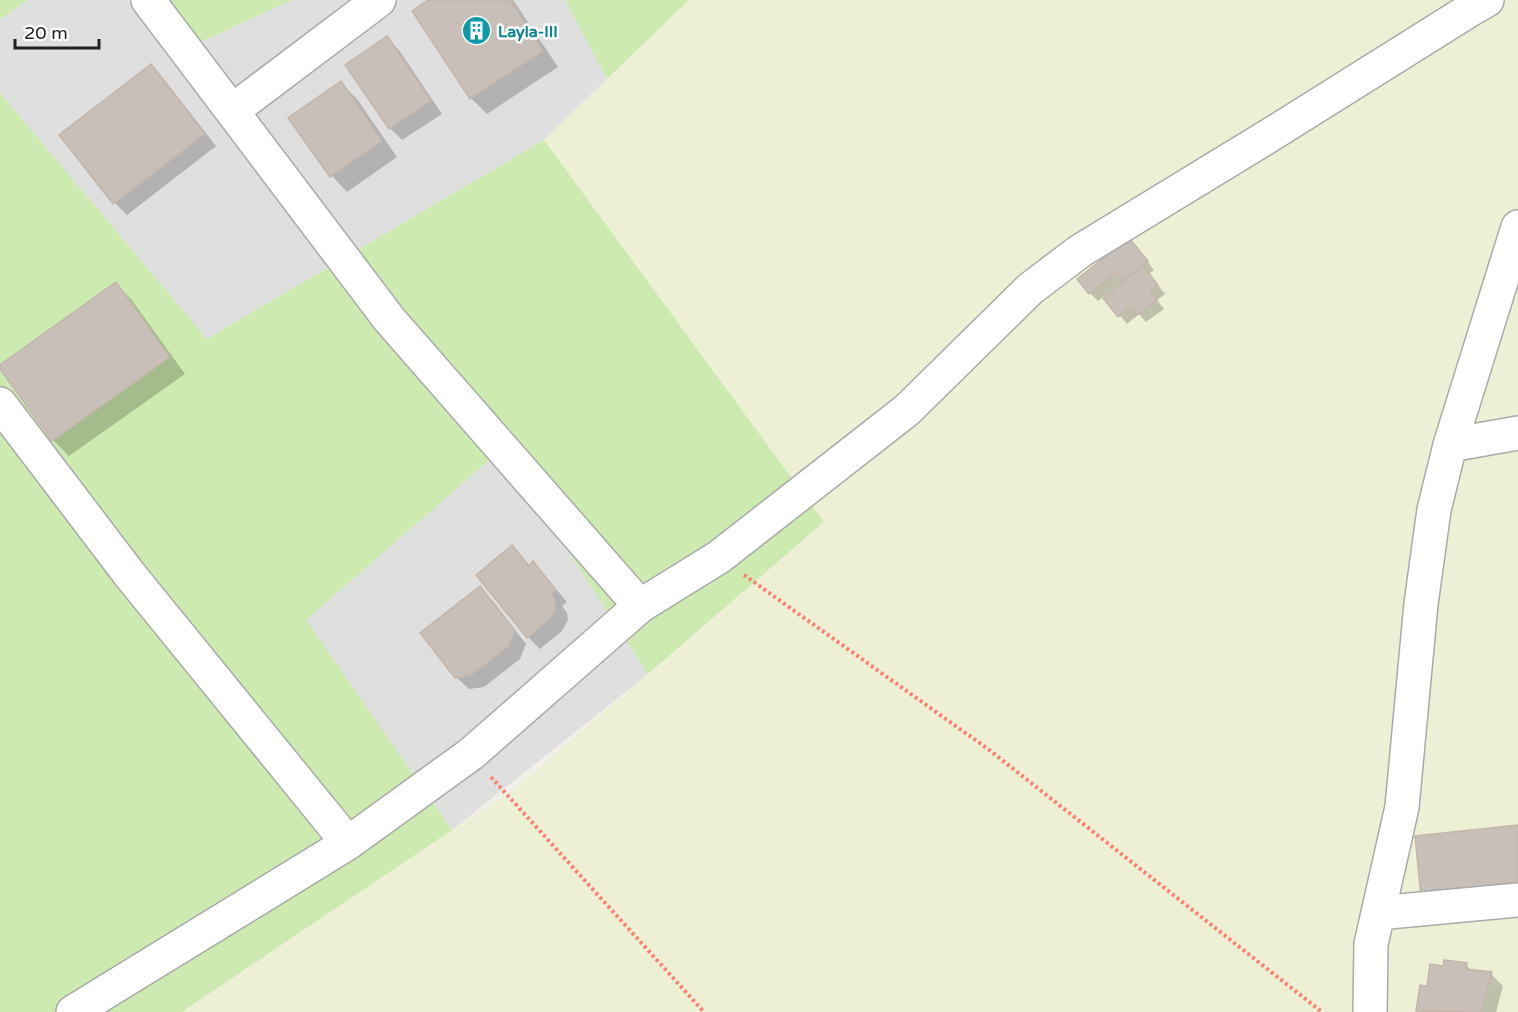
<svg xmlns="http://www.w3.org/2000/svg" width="1518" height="1012" viewBox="0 0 1518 1012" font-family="'Varela Round',sans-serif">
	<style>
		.residential { fill: #e0dfdf }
		.farmland { fill: #eef0d5 }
		.grass { fill: #cdebb0 }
		.shadow { fill: #0003 }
		.building { fill: #c7bfb8; stroke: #c4b6ab; stroke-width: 1.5 }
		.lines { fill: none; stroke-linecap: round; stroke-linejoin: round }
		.minor-casing { stroke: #a9a9a9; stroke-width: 36 }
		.path { stroke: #fa8072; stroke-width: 4; stroke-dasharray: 3 3; stroke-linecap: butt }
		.minor { stroke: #fff; stroke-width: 33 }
		.labels { text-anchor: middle; stroke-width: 5; stroke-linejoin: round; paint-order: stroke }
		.culture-label { font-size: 16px; font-weight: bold; fill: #0d838f; stroke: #fff; text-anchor: start }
	</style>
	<rect width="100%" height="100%" fill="#f2efe9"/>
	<!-- residential -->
	<path class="residential" d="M 28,0 L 148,0 L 185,49 L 292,0 L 565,0 L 607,79 L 544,140 L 207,339 L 0,93 L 0,19 Z
		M 502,448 L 648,674 L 452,830 L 305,620 Z"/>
	<!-- farmland -->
	<path class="farmland" d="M 689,0 L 1518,0 L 1518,1012 L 182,1012 L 518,786 L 824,523 L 544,140 Z"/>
	<!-- grass -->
	<path class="grass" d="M 0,0 L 28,0 L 0,19 Z
		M 148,0 L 292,0 L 185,49 Z
		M 565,0 L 689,0 L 607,79 Z
		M 0,93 L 207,339 L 544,140 L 824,522 L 648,674 L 502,449 L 306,620 L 452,830 L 182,1012 L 0,1012 Z"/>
	<!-- shadow -->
	<path class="shadow" d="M 431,0 L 513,0 L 558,67 L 487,114 L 471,98 L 414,12 Z
		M 387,38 L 399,50 L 442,114 L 402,140 L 390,128 Z
		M 151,66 L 163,78 L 216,146 L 127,215 L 115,203 L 61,135 Z
		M 341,83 L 357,99 L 397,157 L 347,192 L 332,176 L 290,118 Z
		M 1137,248 L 1154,270 L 1149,274 L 1165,294 L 1157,300 L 1164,309 L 1146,322 L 1139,314 L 1127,324 L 1104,296 L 1098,301 L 1090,293 Z
		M 116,284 L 131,299 L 185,374 L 69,456 L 53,440 L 0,367 Z
		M 512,547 L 530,567 L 533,564 L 545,576 L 567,602 L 562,606 L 567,613 L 568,620 L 562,631 L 540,649 L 528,637 Z
		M 480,588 L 492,600 L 526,644 L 520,659 L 484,687 L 469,689 L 456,677 Z
		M 1466,965 L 1472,971 L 1491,974 L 1503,986 L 1496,1012 L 1419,1012 L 1417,1011 L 1428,988 L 1444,967 Z"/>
	<!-- building -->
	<path class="building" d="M 428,0 L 510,0 L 543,51 L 470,99 L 412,11 Z
		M 387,36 L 431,101 L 389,129 L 345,65 Z
		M 151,64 L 205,134 L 113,204 L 59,135 Z
		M 341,81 L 382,141 L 330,177 L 288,118 Z
		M 1129,238 L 1148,261 L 1122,281 L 1116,273 L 1089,294 L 1077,279 Z
		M 1143,266 L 1158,285 L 1150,291 L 1157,300 L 1137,315 L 1131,306 L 1118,317 L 1103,298 Z
		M 116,282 L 170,357 L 52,441 L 0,369 L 0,365 Z
		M 512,545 L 529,566 L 533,561 L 556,590 L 551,593 L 555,600 L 556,607 L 554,613 L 550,619 L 527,638 L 476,575 Z
		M 480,586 L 515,631 L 508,647 L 471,675 L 455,678 L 420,633 Z
		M 1518,825 L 1518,887 L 1421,897 L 1415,836 Z
		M 1444,960 L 1467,963 L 1466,969 L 1492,972 L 1481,1012 L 1416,1011 L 1420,985 L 1427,986 L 1430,964 L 1443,966 Z"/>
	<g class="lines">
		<defs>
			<path id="minor" d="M 148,0 L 389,319 L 640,606
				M 232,111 L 379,0
				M 0,404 L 130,575 L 348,843
				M 1450,445 L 1518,433
				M 1378,913 L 1518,900
				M 73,1012 L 348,843 L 471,754 L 640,606 L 719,557 L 907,410 L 1030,289 L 1080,251 L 1275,132 L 1468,11 L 1487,0
				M 1370,1012 L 1371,944 L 1402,807 L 1421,604 L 1434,510 L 1450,445 L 1518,227"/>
		</defs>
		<!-- minor casing -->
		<use href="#minor" class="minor-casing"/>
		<!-- path -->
		<path class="path" d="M 744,575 L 988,749 L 1322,1012
			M 491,777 L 704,1012"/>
		<!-- minor -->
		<use href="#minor" class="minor"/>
	</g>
	<!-- icons -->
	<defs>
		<symbol id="building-disc" viewBox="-11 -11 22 22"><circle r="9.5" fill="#0f9aa8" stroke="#fff"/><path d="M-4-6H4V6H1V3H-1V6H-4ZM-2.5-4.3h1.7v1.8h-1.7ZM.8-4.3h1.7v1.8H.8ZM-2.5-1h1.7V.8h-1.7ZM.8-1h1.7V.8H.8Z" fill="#fff"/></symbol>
	</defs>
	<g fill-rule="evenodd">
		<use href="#building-disc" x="460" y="14" width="33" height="33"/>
	</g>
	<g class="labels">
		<!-- culture labels -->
		<g class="culture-label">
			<text x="498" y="37">Layla-III</text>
		</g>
	</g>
	<!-- scale -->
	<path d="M15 39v9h84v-9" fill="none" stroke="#222222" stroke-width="3"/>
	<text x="24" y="39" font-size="18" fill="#222222" stroke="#ffffff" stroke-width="4.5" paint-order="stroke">20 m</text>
</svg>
